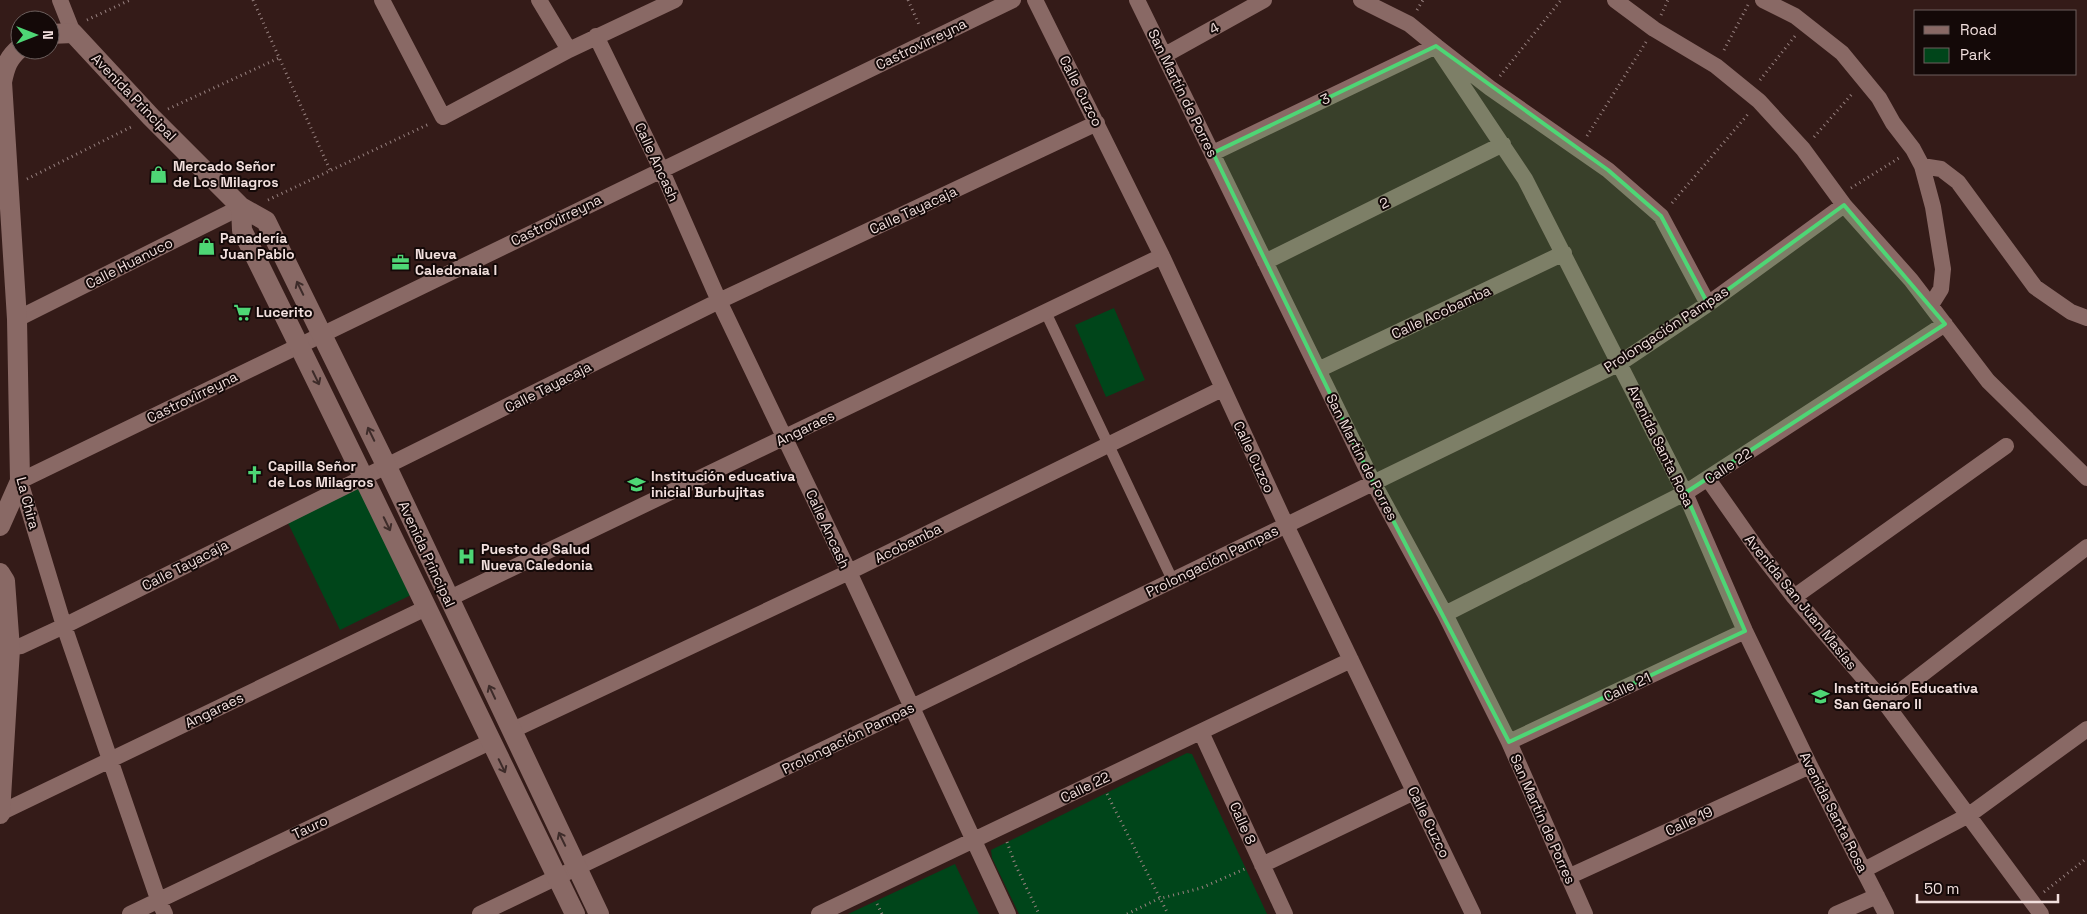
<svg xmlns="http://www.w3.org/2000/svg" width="2087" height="914" viewBox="0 0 2087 914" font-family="'Space Grotesk',sans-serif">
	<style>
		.green { fill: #00451a }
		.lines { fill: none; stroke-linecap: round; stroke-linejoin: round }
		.path { stroke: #988280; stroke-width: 3; stroke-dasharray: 1 4; stroke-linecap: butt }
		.pedestrian { stroke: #896965; stroke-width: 11 }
		.minor { stroke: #896965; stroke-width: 16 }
		.tertiary { stroke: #896965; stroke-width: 20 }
		.oneway { stroke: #3d2b29 }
		.marked { fill: #4ed675; fill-opacity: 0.2; stroke: #4ed675; stroke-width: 4; stroke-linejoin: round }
		.labels { text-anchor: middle; stroke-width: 4; stroke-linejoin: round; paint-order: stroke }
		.street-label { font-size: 14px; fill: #f1dfdd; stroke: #140908 }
		.poi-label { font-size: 14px; font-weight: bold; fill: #f1dfdd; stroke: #140908; text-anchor: start }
	</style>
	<rect width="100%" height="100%" fill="#341b18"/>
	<!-- green -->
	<path class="green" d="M 1114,308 L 1145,380 L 1106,397 L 1075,325 Z
		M 358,486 L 411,595 L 340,630 L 287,521 Z
		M 1187,753 L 1192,754 L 1267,914 L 1019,914 L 992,858 L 991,850 Z
		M 955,864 L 979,914 L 848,914 Z"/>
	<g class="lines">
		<!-- path -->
		<path class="path" d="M 253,0 L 330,170
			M 908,0 L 920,27
			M 1417,10 L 1423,0
			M 1661,15 L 1668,0
			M 87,20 L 130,0
			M 1724,50 L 1748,5
			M 1500,76 L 1561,0
			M 1760,80 L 1795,36
			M 168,109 L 279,58
			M 1587,136 L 1646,42
			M 1814,137 L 1853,93
			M 27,179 L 133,126
			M 1851,188 L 1899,158
			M 268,200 L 429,124
			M 1672,203 L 1749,113
			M 1107,794 L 1168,914
			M 1007,842 L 1015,864 L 1039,914
			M 2044,892 L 2087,858
			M 877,904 L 882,914
			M 1127,914 L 1158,899 L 1201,888 L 1247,868"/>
		<!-- pedestrian -->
		<path class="pedestrian" d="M 1046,313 L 1172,579"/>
		<!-- minor -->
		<path class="minor" d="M 60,0 L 73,33
			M 382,0 L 443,117 L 569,50 L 675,0
			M 539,0 L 569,50
			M 1035,0 L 1162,256 L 1286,525 L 1473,914
			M 1137,0 L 1373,482 L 1445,614 L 1509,742 L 1585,914
			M 1361,0 L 1409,24 L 1436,46 L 1525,179 L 1685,493 L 1745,631 L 1810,766 L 1886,914
			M 1615,0 L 1654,29 L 1716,66 L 1759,101 L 1803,149 L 1844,205 L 1911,280 L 1988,381 L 2087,478
			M 1763,0 L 1795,16 L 1842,53 L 1879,98 L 1893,123 L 1913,149 L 1922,166 L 1933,207 L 1943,269 L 1941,289 L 1931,305
			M 596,36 L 661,169 L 719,301 L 849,572 L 1008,914
			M 1165,55 L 1264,0
			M 1213,153 L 1436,46 L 1490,88 L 1608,170 L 1661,216 L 1708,304
			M 1922,166 L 1941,169 L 1958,182 L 2035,287 L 2071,312 L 2087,318
			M 1265,262 L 1503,144
			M 17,319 L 241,207
			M 1318,370 L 1564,253
			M 1708,479 L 1760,553 L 1794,597 L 1885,703 L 2041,914
			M 1794,597 L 2006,446
			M 448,599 L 1162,256
			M 1445,614 L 1685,493 L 1945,324
			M 0,649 L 21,646 L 64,626 L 719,301 L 1097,123
			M 1885,703 L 2087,547
			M 511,731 L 849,572 L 1222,389
			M 1201,732 L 1285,914
			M 1509,742 L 1745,631
			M 0,813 L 428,607
			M 1262,865 L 1414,792
			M 1864,870 L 1969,815 L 2087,729
			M 1568,877 L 1810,766
			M 130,914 L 490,742
			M 165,914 L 158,899 L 64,626 L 20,481 L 1013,0
			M 480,914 L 912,707 L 1620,363 L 1708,304 L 1844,205
			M 819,914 L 1351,660
			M 1836,914 L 1877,896"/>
		<!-- tertiary -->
		<path class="tertiary" d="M 50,34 L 73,33 L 151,117 L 241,207 L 266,221 L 387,467 L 599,914
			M 241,207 L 242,230 C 355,457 464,686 575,914
			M 0,526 L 20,481 L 17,319 L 2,82 C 5,67 8,58 20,48
			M 0,573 L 5,581 L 10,649 L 0,814"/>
	</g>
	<!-- one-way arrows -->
	<defs><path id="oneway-shaft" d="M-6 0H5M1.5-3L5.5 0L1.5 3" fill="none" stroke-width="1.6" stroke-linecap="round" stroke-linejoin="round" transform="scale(1.25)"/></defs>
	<g class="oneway">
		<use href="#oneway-shaft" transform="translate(300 288) rotate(-116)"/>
		<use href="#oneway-shaft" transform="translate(316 378) rotate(64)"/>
		<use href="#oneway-shaft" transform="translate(371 434) rotate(-116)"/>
		<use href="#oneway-shaft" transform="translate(387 524) rotate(64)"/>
		<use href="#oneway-shaft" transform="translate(492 692) rotate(-115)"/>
		<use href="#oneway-shaft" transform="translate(502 766) rotate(64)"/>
		<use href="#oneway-shaft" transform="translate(562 839) rotate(-116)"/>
	</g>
	<!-- marked area -->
	<path class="marked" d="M 1436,46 L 1608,170 L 1661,216 L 1708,304 L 1844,205 L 1945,324 L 1685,493 L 1745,631 L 1509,742 L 1373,482 L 1213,153 Z"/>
	<!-- icons -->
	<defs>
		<symbol id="shop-bare" viewBox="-9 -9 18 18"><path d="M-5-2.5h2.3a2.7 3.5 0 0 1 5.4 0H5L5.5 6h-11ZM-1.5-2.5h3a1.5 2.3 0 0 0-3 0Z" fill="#4ed675" stroke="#140908" stroke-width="2.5" paint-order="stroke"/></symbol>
		<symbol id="office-bare" viewBox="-9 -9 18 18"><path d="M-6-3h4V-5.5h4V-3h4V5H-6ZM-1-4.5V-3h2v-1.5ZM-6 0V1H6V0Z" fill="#4ed675" stroke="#140908" stroke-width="2.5" paint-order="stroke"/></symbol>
		<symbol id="supermarket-bare" viewBox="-9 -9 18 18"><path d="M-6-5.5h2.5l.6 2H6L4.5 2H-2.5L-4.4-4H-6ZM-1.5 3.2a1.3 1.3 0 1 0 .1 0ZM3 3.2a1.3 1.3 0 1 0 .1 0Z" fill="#4ed675" stroke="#140908" stroke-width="2.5" paint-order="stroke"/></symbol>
		<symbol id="church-bare" viewBox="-9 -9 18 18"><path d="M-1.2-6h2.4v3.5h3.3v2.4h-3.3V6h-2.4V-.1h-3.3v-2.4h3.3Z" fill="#4ed675" stroke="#140908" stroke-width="2.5" paint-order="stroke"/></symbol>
		<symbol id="school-bare" viewBox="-9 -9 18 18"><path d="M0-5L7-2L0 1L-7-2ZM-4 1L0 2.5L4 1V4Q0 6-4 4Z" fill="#4ed675" stroke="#140908" stroke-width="2.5" paint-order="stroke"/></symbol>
		<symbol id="hospital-bare" viewBox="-9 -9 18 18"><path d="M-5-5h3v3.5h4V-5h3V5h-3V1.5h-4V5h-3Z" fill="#4ed675" stroke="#140908" stroke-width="2.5" paint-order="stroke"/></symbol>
	</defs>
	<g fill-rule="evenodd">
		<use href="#shop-bare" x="146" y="162" width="25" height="25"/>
		<use href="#shop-bare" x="194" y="234" width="25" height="25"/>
		<use href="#office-bare" x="388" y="250" width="25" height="25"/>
		<use href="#supermarket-bare" x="230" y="300" width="25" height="25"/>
		<use href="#church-bare" x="242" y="462" width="25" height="25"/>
		<use href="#school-bare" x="624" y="472" width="25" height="25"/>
		<use href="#hospital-bare" x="454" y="544" width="25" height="25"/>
		<use href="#school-bare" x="1808" y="684" width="25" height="25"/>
	</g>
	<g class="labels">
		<!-- street labels -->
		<g class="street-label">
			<text transform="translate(1214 28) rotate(-29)" y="5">4</text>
			<text transform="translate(921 44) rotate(-26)" y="5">Castrovirreyna</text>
			<text transform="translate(1081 91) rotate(63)" y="5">Calle Cuzco</text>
			<text transform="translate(1183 93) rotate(64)" y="5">San Martín de Porres</text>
			<text transform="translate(134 97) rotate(46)" y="5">Avenida Principal</text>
			<text transform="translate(1325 99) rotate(-26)" y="5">3</text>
			<text transform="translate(657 162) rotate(65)" y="5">Calle Ancash</text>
			<text transform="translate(1384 203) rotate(-26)" y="5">2</text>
			<text transform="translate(913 210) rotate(-25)" y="5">Calle Tayacaja</text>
			<text transform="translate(556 220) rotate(-26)" y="5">Castrovirreyna</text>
			<text transform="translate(129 263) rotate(-27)" y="5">Calle Huanuco</text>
			<text transform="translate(1441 312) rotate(-25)" y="5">Calle Acobamba</text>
			<text transform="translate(1666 329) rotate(-33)" y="5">Prolongación Pampas</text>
			<text transform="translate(548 387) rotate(-27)" y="5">Calle Tayacaja</text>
			<text transform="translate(192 397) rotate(-26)" y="5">Castrovirreyna</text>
			<text transform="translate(805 428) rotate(-26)" y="5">Angaraes</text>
			<text transform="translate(1661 446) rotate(64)" y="5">Avenida Santa Rosa</text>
			<text transform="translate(1254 457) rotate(65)" y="5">Calle Cuzco</text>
			<text transform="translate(1362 457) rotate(63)" y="5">San Martín de Porres</text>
			<text transform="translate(1728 466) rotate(-33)" y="5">Calle 22</text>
			<text transform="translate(28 503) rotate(75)" y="5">La Chira</text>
			<text transform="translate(828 529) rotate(65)" y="5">Calle Ancash</text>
			<text transform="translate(908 543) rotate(-26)" y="5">Acobamba</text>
			<text transform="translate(427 554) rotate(65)" y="5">Avenida Principal</text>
			<text transform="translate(1212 561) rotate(-26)" y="5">Prolongación Pampas</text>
			<text transform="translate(185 565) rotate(-27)" y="5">Calle Tayacaja</text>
			<text transform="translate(1801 602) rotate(51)" y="5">Avenida San Juan Masías</text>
			<text transform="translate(1627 687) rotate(-25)" y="5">Calle 21</text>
			<text transform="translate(214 710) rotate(-26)" y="5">Angaraes</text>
			<text transform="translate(848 738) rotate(-26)" y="5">Prolongación Pampas</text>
			<text transform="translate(1085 787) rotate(-26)" y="5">Calle 22</text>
			<text transform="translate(1834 812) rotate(63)" y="5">Avenida Santa Rosa</text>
			<text transform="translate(1543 819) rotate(66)" y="5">San Martín de Porres</text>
			<text transform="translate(1689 821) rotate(-25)" y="5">Calle 19</text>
			<text transform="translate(1429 822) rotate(64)" y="5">Calle Cuzco</text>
			<text transform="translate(1243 823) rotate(66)" y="5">Calle 8</text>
			<text transform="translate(310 827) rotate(-25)" y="5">Tauro</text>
		</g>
		<!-- poi labels -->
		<g class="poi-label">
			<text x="173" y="171">Mercado Señor<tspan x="173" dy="16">de Los Milagros</tspan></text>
			<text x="220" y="243">Panadería<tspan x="220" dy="16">Juan Pablo</tspan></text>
			<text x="415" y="259">Nueva<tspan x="415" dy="16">Caledonaia I</tspan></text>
			<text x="256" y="317">Lucerito</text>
			<text x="268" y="471">Capilla Señor<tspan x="268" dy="16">de Los Milagros</tspan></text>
			<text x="651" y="481">Institución educativa<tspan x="651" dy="16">inicial Burbujitas</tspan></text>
			<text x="481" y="554">Puesto de Salud<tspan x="481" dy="16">Nueva Caledonia</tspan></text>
			<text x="1834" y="693">Institución Educativa<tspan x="1834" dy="16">San Genaro II</tspan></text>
		</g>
	</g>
	<!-- legend -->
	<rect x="1914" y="10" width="162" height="65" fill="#140908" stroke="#6c5f5d"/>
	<rect x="1924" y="26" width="25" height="8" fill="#896965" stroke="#6c5f5d"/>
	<text x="1960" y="35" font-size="15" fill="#f1dfdd">Road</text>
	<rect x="1924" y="48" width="25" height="15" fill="#00451a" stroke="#6c5f5d"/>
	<text x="1960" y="60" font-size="15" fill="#f1dfdd">Park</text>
	<!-- north arrow -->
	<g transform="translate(35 35) rotate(90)"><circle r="24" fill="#140908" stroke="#6c5f5d"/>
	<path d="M0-4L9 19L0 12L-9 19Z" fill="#4ed675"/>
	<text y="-8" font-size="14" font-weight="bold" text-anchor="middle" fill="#f1dfdd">N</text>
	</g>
	<!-- scale -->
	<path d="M1917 894v8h141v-8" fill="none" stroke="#f1dfdd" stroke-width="2.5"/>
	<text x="1924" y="894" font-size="15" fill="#f1dfdd" stroke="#140908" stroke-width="4" paint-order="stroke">50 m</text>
</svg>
